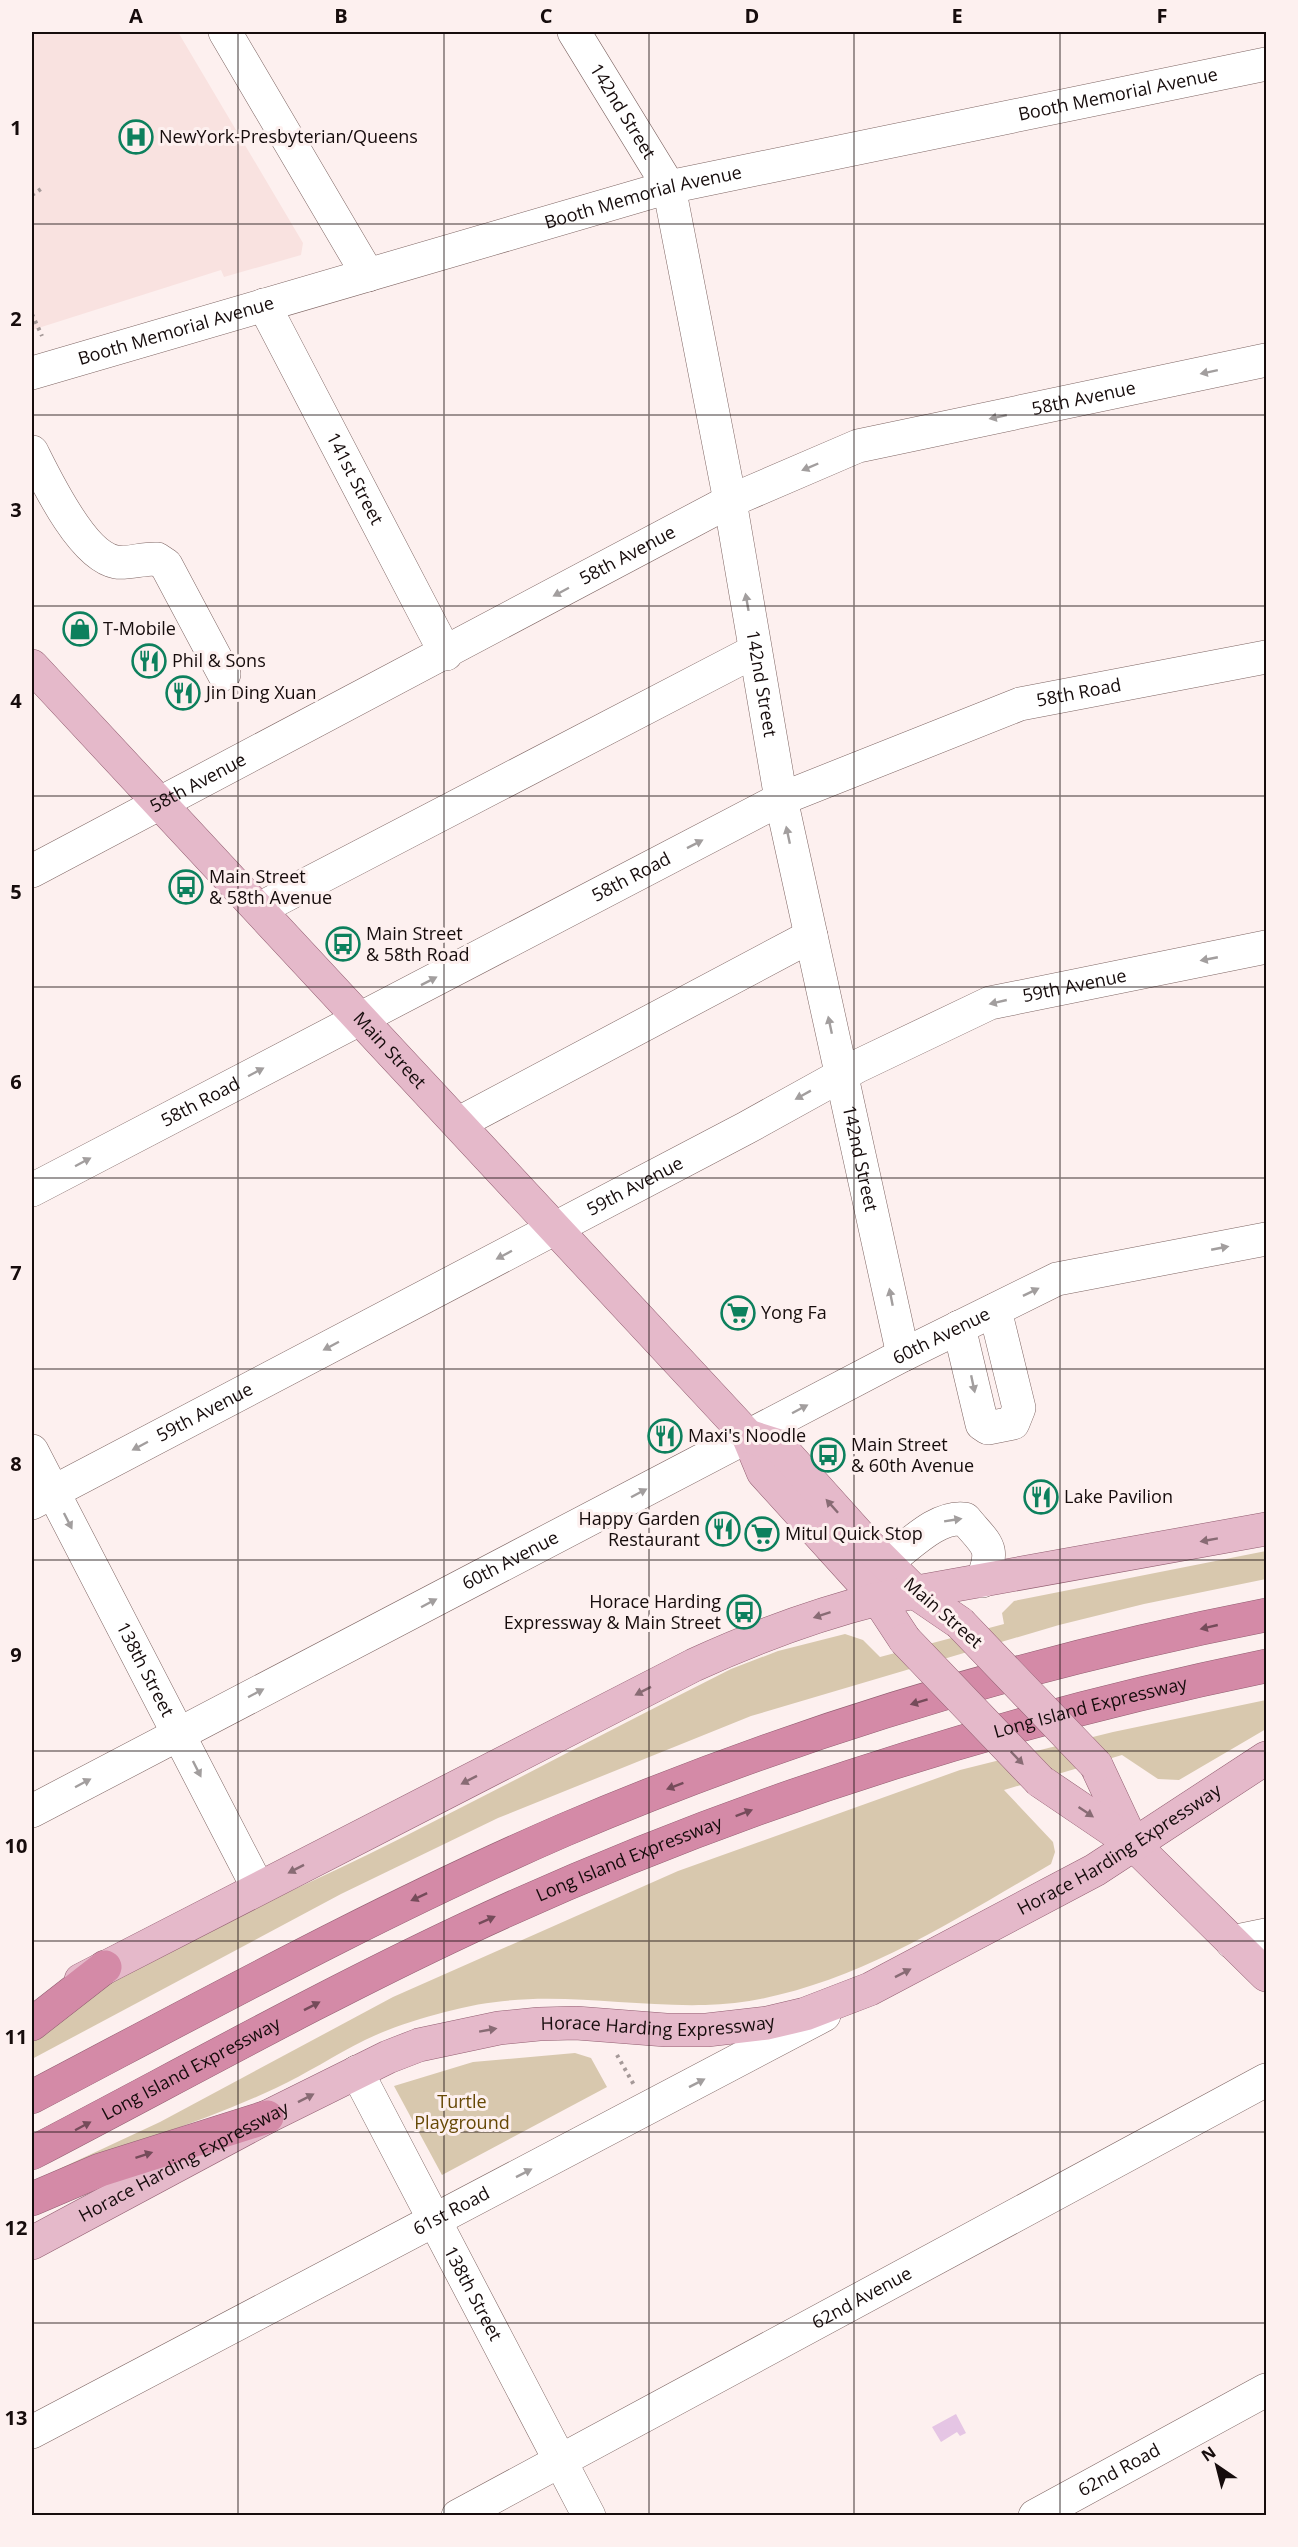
<svg xmlns="http://www.w3.org/2000/svg" width="1298" height="2547" viewBox="0 0 1298 2547" font-family="'Open Sans',sans-serif">
	<style>
		.built { fill: #f9e2e0 }
		.green { fill: #d8c8ae }
		.water { fill: #e5c5e4 }
		.lines { fill: none; stroke-linecap: round; stroke-linejoin: round }
		.minor-casing { stroke: #7e6563; stroke-width: 34 }
		.major-casing { stroke: #925e71; stroke-width: 34 }
		.highway-casing { stroke: #925e71; stroke-width: 34 }
		.path { stroke: #a59998; stroke-width: 4; stroke-dasharray: 3 4.5; stroke-linecap: butt }
		.minor { stroke: #fff; stroke-width: 33 }
		.major { stroke: #e5b9ca; stroke-width: 33 }
		.highway { stroke: #d48aa7; stroke-width: 33 }
		.major-bridge-casing { stroke: #925e71; stroke-width: 34; stroke-linecap: butt }
		.major-bridge { stroke: #e5b9ca; stroke-width: 33 }
		.oneway { fill: #a29e9e }
		.oneway2 { fill: #886b74 }
		.oneway3 { fill: #754b5a }
		.grid { fill: none; stroke: #160c0c; stroke-width: 1.5; stroke-opacity: 0.55 }
		.labels { text-anchor: middle; stroke-width: 6; stroke-linejoin: round; paint-order: stroke }
		.street-label { font-size: 18px; fill: #160c0c; stroke: #fdf0ef }
		.poi-label { font-size: 18px; fill: #160c0c; stroke: #fdf0ef; text-anchor: start }
		.park-label { font-size: 18px; fill: #664805; stroke: #fdf0ef }
		.neatline { fill: none; stroke: #160c0c; stroke-width: 2 }
		.grid-label { font-size: 20px; text-anchor: middle; font-weight: bold; fill: #160c0c }
	</style>
	<rect width="100%" height="100%" fill="#fdf0ef"/>
	<!-- built -->
	<path class="built" d="M 32,32 L 178,32 L 303,243 L 301,255 L 224,277 L 221,270 L 32,330 Z"/>
	<!-- green -->
	<path class="green" d="M 1266,1551 L 1266,1579 L 1144,1604 L 1059,1625 L 751,1716 L 498,1818 L 341,1894 L 32,2059 L 32,2036 C 133,1960 253,1910 367,1855 C 489,1795 609,1730 731,1669 L 778,1651 L 845,1634 L 863,1640 L 880,1657 L 1004,1624 L 1002,1613 L 1014,1601 Z
		M 1266,1700 L 1266,1729 L 1179,1780 L 1158,1779 L 1122,1755 L 1004,1790 L 1053,1842 L 1055,1852 L 1051,1864 C 946,1925 829,2002 705,2005 C 613,2007 538,1986 445,2012 C 419,2019 389,2028 365,2040 C 335,2055 306,2074 276,2088 C 206,2121 130,2144 57,2170 L 160,2122 L 393,1997 L 678,1871 L 960,1770 L 1113,1732 Z
		M 575,2053 L 591,2058 L 607,2087 L 442,2175 L 394,2086 L 473,2062 Z"/>
	<!-- water -->
	<path class="water" d="M 956,2414 L 966,2433 L 960,2436 L 957,2432 L 941,2442 L 932,2427 Z"/>
	<g class="lines">
		<defs>
			<g id="minor">
				<path d="M 225,32 L 368,275"/>
				<path id="s1" d="M 574,32 L 669,187 L 730,501 L 781,799 L 903,1355"/>
				<path id="s2" d="M 264,305 L 446,654"/>
				<path id="s3" d="M 32,373 L 669,187 L 1266,64"/>
				<path d="M 32,452 C 46,480 82,556 116,562 C 128,564 144,558 157,559 L 166,565 L 224,674"/>
				<path id="s4" d="M 32,871 L 730,501 L 858,446 L 1266,360"/>
				<path d="M 259,909 L 755,651"/>
				<path d="M 459,1123 L 811,936"/>
				<path id="s5" d="M 32,1190 L 781,799 L 1020,704 L 1266,657"/>
				<path d="M 959,1327 L 982,1424 L 988,1428 L 1013,1423 L 1019,1408 L 995,1310"/>
				<path id="s6" d="M 32,1451 L 258,1888"/>
				<path id="s7" d="M 32,1503 L 746,1128 L 858,1066 L 990,1003 L 1266,947"/>
				<path d="M 887,1562 C 909,1546 937,1515 965,1519 C 987,1546 996,1546 982,1581"/>
				<path id="s8" d="M 32,1811 L 903,1355 L 1057,1279 L 1266,1239"/>
				<path d="M 1232,1942 L 1266,1935"/>
				<path id="s9" d="M 357,2072 L 589,2516"/>
				<path id="s10" d="M 32,2432 L 824,2015"/>
				<path id="s11" d="M 458,2516 L 1266,2080"/>
				<path id="s12" d="M 1035,2516 L 1266,2390"/>
			</g>
			<g id="major">
				<path id="s13" d="M 32,666 L 748,1436 L 763,1472 L 878,1599 L 905,1640"/>
				<path d="M 748,1436 L 779,1446 L 866,1543 L 916,1593 L 960,1623"/>
				<path d="M 1096,1765 L 1133,1844"/>
				<path d="M 1040,1781 L 1133,1844 L 1266,1975"/>
				<path d="M 81,1980 L 694,1665 C 753,1638 814,1615 878,1599 L 1266,1529"/>
				<path id="s14" d="M 32,2243 L 267,2117 L 388,2057 L 419,2045 L 499,2028 L 539,2024 L 576,2023 L 666,2030 L 707,2030 L 767,2023 L 805,2014 L 870,1989 L 1095,1870 L 1266,1758"/>
			</g>
			<g id="highway">
				<path d="M 32,2024 L 105,1967"/>
				<path d="M 32,2097 C 207,2005 382,1909 564,1830 C 789,1734 1026,1662 1266,1615"/>
				<path id="s15" d="M 32,2153 C 176,2078 319,1998 466,1929 C 722,1809 990,1723 1266,1666"/>
				<path d="M 32,2199 L 100,2170 L 267,2117"/>
			</g>
		</defs>
		<!-- minor casing -->
		<use href="#minor" class="minor-casing"/>
		<!-- major casing -->
		<use href="#major" class="major-casing"/>
		<!-- highway casing -->
		<use href="#highway" class="highway-casing"/>
		<!-- path -->
		<path class="path" d="M 32,195 L 41,189
			M 32,314 L 42,336
			M 617,2055 L 634,2085"/>
		<!-- minor -->
		<use href="#minor" class="minor"/>
		<!-- major -->
		<use href="#major" class="major"/>
		<!-- highway -->
		<use href="#highway" class="highway"/>
		<defs>
			<path id="major-bridge" d="M 960,1623 L 1096,1765
				M 905,1640 L 1040,1781"/>
		</defs>
		<!-- major-bridge casing -->
		<use href="#major-bridge" class="major-bridge-casing"/>
		<!-- major-bridge -->
		<use href="#major-bridge" class="major-bridge"/>
	</g>
	<!-- one-way arrows -->
	<defs><path id="oneway-solid" d="M-6-.8H1V-3.2L6.5 0L1 3.2V.8H-6Z" transform="scale(1.5)"/></defs>
	<g class="oneway">
		<use href="#oneway-solid" transform="translate(1209 372) rotate(168)"/>
		<use href="#oneway-solid" transform="translate(998 417) rotate(168)"/>
		<use href="#oneway-solid" transform="translate(810 467) rotate(157)"/>
		<use href="#oneway-solid" transform="translate(561 592) rotate(152)"/>
		<use href="#oneway-solid" transform="translate(747 602) rotate(-100)"/>
		<use href="#oneway-solid" transform="translate(788 835) rotate(-102)"/>
		<use href="#oneway-solid" transform="translate(695 844) rotate(-27)"/>
		<use href="#oneway-solid" transform="translate(1209 959) rotate(169)"/>
		<use href="#oneway-solid" transform="translate(429 981) rotate(-27)"/>
		<use href="#oneway-solid" transform="translate(998 1002) rotate(167)"/>
		<use href="#oneway-solid" transform="translate(830 1025) rotate(-102)"/>
		<use href="#oneway-solid" transform="translate(256 1072) rotate(-28)"/>
		<use href="#oneway-solid" transform="translate(803 1095) rotate(151)"/>
		<use href="#oneway-solid" transform="translate(83 1162) rotate(-28)"/>
		<use href="#oneway-solid" transform="translate(1220 1248) rotate(-11)"/>
		<use href="#oneway-solid" transform="translate(504 1255) rotate(152)"/>
		<use href="#oneway-solid" transform="translate(1031 1292) rotate(-26)"/>
		<use href="#oneway-solid" transform="translate(891 1297) rotate(-101)"/>
		<use href="#oneway-solid" transform="translate(331 1346) rotate(152)"/>
		<use href="#oneway-solid" transform="translate(973 1384) rotate(78)"/>
		<use href="#oneway-solid" transform="translate(800 1409) rotate(-28)"/>
		<use href="#oneway-solid" transform="translate(140 1446) rotate(152)"/>
		<use href="#oneway-solid" transform="translate(639 1493) rotate(-28)"/>
		<use href="#oneway-solid" transform="translate(953 1520) rotate(-9)"/>
		<use href="#oneway-solid" transform="translate(68 1521) rotate(63)"/>
		<use href="#oneway-solid" transform="translate(429 1603) rotate(-28)"/>
		<use href="#oneway-solid" transform="translate(256 1693) rotate(-28)"/>
		<use href="#oneway-solid" transform="translate(197 1769) rotate(63)"/>
		<use href="#oneway-solid" transform="translate(83 1783) rotate(-28)"/>
		<use href="#oneway-solid" transform="translate(697 2083) rotate(-27)"/>
		<use href="#oneway-solid" transform="translate(524 2173) rotate(-27)"/>
	</g>
	<g class="oneway2">
		<use href="#oneway-solid" transform="translate(832 1506) rotate(-132)"/>
		<use href="#oneway-solid" transform="translate(1209 1540) rotate(170)"/>
		<use href="#oneway-solid" transform="translate(822 1615) rotate(162)"/>
		<use href="#oneway-solid" transform="translate(643 1691) rotate(153)"/>
		<use href="#oneway-solid" transform="translate(1017 1758) rotate(46)"/>
		<use href="#oneway-solid" transform="translate(469 1780) rotate(153)"/>
		<use href="#oneway-solid" transform="translate(1086 1812) rotate(34)"/>
		<use href="#oneway-solid" transform="translate(296 1869) rotate(153)"/>
		<use href="#oneway-solid" transform="translate(903 1973) rotate(-27)"/>
		<use href="#oneway-solid" transform="translate(488 2030) rotate(-10)"/>
		<use href="#oneway-solid" transform="translate(306 2098) rotate(-27)"/>
	</g>
	<g class="oneway3">
		<use href="#oneway-solid" transform="translate(1209 1627) rotate(167)"/>
		<use href="#oneway-solid" transform="translate(919 1702) rotate(163)"/>
		<use href="#oneway-solid" transform="translate(675 1786) rotate(159)"/>
		<use href="#oneway-solid" transform="translate(744 1813) rotate(-21)"/>
		<use href="#oneway-solid" transform="translate(419 1897) rotate(155)"/>
		<use href="#oneway-solid" transform="translate(487 1920) rotate(-24)"/>
		<use href="#oneway-solid" transform="translate(312 2006) rotate(-27)"/>
		<use href="#oneway-solid" transform="translate(83 2126) rotate(-28)"/>
		<use href="#oneway-solid" transform="translate(144 2155) rotate(-18)"/>
	</g>
	<!-- grid -->
	<path class="grid" d="M 238,32 L 238,2516M 444,32 L 444,2516M 649,32 L 649,2516M 854,32 L 854,2516M 1060,32 L 1060,2516M 32,224 L 1266,224M 32,415 L 1266,415M 32,606 L 1266,606M 32,796 L 1266,796M 32,987 L 1266,987M 32,1178 L 1266,1178M 32,1369 L 1266,1369M 32,1560 L 1266,1560M 32,1751 L 1266,1751M 32,1941 L 1266,1941M 32,2132 L 1266,2132M 32,2323 L 1266,2323"/>
	<!-- icons -->
	<defs>
		<symbol id="hospital-ring" viewBox="-11 -11 22 22"><circle r="9.5" fill="#fdf0ef" stroke="#0d805d" stroke-width="1.5"/><path d="M-5-5h3v3.5h4V-5h3V5h-3V1.5h-4V5h-3Z" fill="#0d805d"/></symbol>
		<symbol id="shop-ring" viewBox="-11 -11 22 22"><circle r="9.5" fill="#fdf0ef" stroke="#0d805d" stroke-width="1.5"/><path d="M-5-2.5h2.3a2.7 3.5 0 0 1 5.4 0H5L5.5 6h-11ZM-1.5-2.5h3a1.5 2.3 0 0 0-3 0Z" fill="#0d805d"/></symbol>
		<symbol id="restaurant-ring" viewBox="-11 -11 22 22"><circle r="9.5" fill="#fdf0ef" stroke="#0d805d" stroke-width="1.5"/><path d="M-5-6h1v4h1v-4h1v4h1v-4h1v5L-1.5 .5V6h-2V.5L-5-1ZM5-6V6H3V1.5H1.5Q1.5-4 5-6Z" fill="#0d805d"/></symbol>
		<symbol id="bus-ring" viewBox="-11 -11 22 22"><circle r="9.5" fill="#fdf0ef" stroke="#0d805d" stroke-width="1.5"/><path d="M-5-6H5V4H4V6H2V4H-2V6H-4V4H-5ZM-3.5-4V0h7V-4ZM-3.5 1.2v1.5H-2V1.2ZM2 1.2v1.5H3.5V1.2Z" fill="#0d805d"/></symbol>
		<symbol id="supermarket-ring" viewBox="-11 -11 22 22"><circle r="9.5" fill="#fdf0ef" stroke="#0d805d" stroke-width="1.5"/><path d="M-6-5.5h2.5l.6 2H6L4.5 2H-2.5L-4.4-4H-6ZM-1.5 3.2a1.3 1.3 0 1 0 .1 0ZM3 3.2a1.3 1.3 0 1 0 .1 0Z" fill="#0d805d"/></symbol>
	</defs>
	<g fill-rule="evenodd">
		<use href="#hospital-ring" x="117" y="118" width="38" height="38"/>
		<use href="#shop-ring" x="61" y="610" width="38" height="38"/>
		<use href="#restaurant-ring" x="130" y="642" width="38" height="38"/>
		<use href="#restaurant-ring" x="164" y="674" width="38" height="38"/>
		<use href="#bus-ring" x="167" y="868" width="38" height="38"/>
		<use href="#bus-ring" x="324" y="925" width="38" height="38"/>
		<use href="#supermarket-ring" x="719" y="1294" width="38" height="38"/>
		<use href="#restaurant-ring" x="646" y="1417" width="38" height="38"/>
		<use href="#bus-ring" x="809" y="1436" width="38" height="38"/>
		<use href="#restaurant-ring" x="1022" y="1478" width="38" height="38"/>
		<use href="#restaurant-ring" x="704" y="1510" width="38" height="38"/>
		<use href="#supermarket-ring" x="743" y="1515" width="38" height="38"/>
		<use href="#bus-ring" x="725" y="1593" width="38" height="38"/>
	</g>
	<g class="labels">
		<!-- street labels -->
		<g class="street-label">
			<text dy="6" stroke="none"><textPath href="#s3" startOffset="1122">Booth Memorial Avenue</textPath></text>
			<text dy="6" stroke="none"><textPath href="#s1" startOffset="93">142nd Street</textPath></text>
			<text dy="6" stroke="none"><textPath href="#s3" startOffset="636">Booth Memorial Avenue</textPath></text>
			<text dy="6" stroke="none"><textPath href="#s3" startOffset="150">Booth Memorial Avenue</textPath></text>
			<text dy="6" stroke="none"><textPath href="#s4" startOffset="1160">58th Avenue</textPath></text>
			<text dy="6" stroke="none"><textPath href="#s2" startOffset="196">141st Street</textPath></text>
			<text dy="6" stroke="none"><textPath href="#s4" startOffset="674">58th Avenue</textPath></text>
			<text dy="6" stroke="none"><textPath href="#s1" startOffset="687">142nd Street</textPath></text>
			<text dy="6" stroke="none"><textPath href="#s5" startOffset="1162">58th Road</textPath></text>
			<text dy="6" stroke="none"><textPath href="#s4" startOffset="188">58th Avenue</textPath></text>
			<text dy="6" stroke="none"><textPath href="#s5" startOffset="676">58th Road</textPath></text>
			<text dy="6" stroke="none"><textPath href="#s7" startOffset="1167">59th Avenue</textPath></text>
			<text dy="6" stroke="none"><textPath href="#s13" startOffset="525">Main Street</textPath></text>
			<text dy="6" stroke="none"><textPath href="#s5" startOffset="190">58th Road</textPath></text>
			<text dy="6" stroke="none"><textPath href="#s1" startOffset="1172">142nd Street</textPath></text>
			<text dy="6" stroke="none"><textPath href="#s7" startOffset="681">59th Avenue</textPath></text>
			<text dy="6" stroke="none"><textPath href="#s8" startOffset="1026">60th Avenue</textPath></text>
			<text dy="6" stroke="none"><textPath href="#s7" startOffset="195">59th Avenue</textPath></text>
			<text dy="6" stroke="none"><textPath href="#s8" startOffset="540">60th Avenue</textPath></text>
			<text transform="translate(943 1613) rotate(41)" y="6">Main Street</text>
			<text dy="6" stroke="none"><textPath href="#s6" startOffset="246">138th Street</textPath></text>
			<text dy="6" stroke="none"><textPath href="#s15" startOffset="1152">Long Island Expressway</textPath></text>
			<text dy="6" stroke="none"><textPath href="#s14" startOffset="1180">Horace Harding Expressway</textPath></text>
			<text dy="6" stroke="none"><textPath href="#s15" startOffset="666">Long Island Expressway</textPath></text>
			<text dy="6" stroke="none"><textPath href="#s14" startOffset="676">Horace Harding Expressway</textPath></text>
			<text dy="6" stroke="none"><textPath href="#s15" startOffset="180">Long Island Expressway</textPath></text>
			<text dy="6" stroke="none"><textPath href="#s14" startOffset="172">Horace Harding Expressway</textPath></text>
			<text dy="6" stroke="none"><textPath href="#s10" startOffset="474">61st Road</textPath></text>
			<text dy="6" stroke="none"><textPath href="#s9" startOffset="250">138th Street</textPath></text>
			<text dy="6" stroke="none"><textPath href="#s11" startOffset="459">62nd Avenue</textPath></text>
			<text dy="6" stroke="none"><textPath href="#s12" startOffset="96">62nd Road</textPath></text>
		</g>
		<!-- poi labels -->
		<g class="poi-label">
			<text x="159" y="143">NewYork-Presbyterian/Queens</text>
			<text x="103" y="635">T-Mobile</text>
			<text x="172" y="667">Phil &amp; Sons</text>
			<text x="206" y="699">Jin Ding Xuan</text>
			<text x="209" y="883">Main Street<tspan x="209" dy="21">&amp; 58th Avenue</tspan></text>
			<text x="366" y="940">Main Street<tspan x="366" dy="21">&amp; 58th Road</tspan></text>
			<text x="761" y="1319">Yong Fa</text>
			<text x="688" y="1442">Maxi's Noodle</text>
			<text x="851" y="1451">Main Street<tspan x="851" dy="21">&amp; 60th Avenue</tspan></text>
			<text x="1064" y="1503">Lake Pavilion</text>
			<text x="700" y="1525" text-anchor="end">Happy Garden<tspan x="700" dy="21">Restaurant</tspan></text>
			<text x="785" y="1540">Mitul Quick Stop</text>
			<text x="721" y="1608" text-anchor="end">Horace Harding<tspan x="721" dy="21">Expressway &amp; Main Street</tspan></text>
		</g>
		<!-- park labels -->
		<g class="park-label">
			<text x="462" y="2108">Turtle<tspan x="462" dy="21">Playground</tspan></text>
		</g>
	</g>
	<!-- border -->
	<rect width="1298" height="2547" fill="none" stroke="#fdf0ef" stroke-width="66"/>
	<!-- north arrow -->
	<g transform="translate(1217 2466) rotate(325)" stroke="#fdf0ef" stroke-width="4.5" paint-order="stroke">
	<path d="M0-4.5L10 22L0 15L-10 22Z" fill="#160c0c"/>
	<text y="-9" font-size="16" font-weight="bold" text-anchor="middle" fill="#160c0c">N</text>
	</g>
	<rect x="33" y="33" width="1232" height="2481" class="neatline"/>
	<g class="grid-label">
		<text x="136" y="23">A</text>
		<text x="341" y="23">B</text>
		<text x="546" y="23">C</text>
		<text x="752" y="23">D</text>
		<text x="957" y="23">E</text>
		<text x="1162" y="23">F</text>
		<text x="16" y="135">1</text>
		<text x="16" y="326">2</text>
		<text x="16" y="517">3</text>
		<text x="16" y="708">4</text>
		<text x="16" y="899">5</text>
		<text x="16" y="1089">6</text>
		<text x="16" y="1280">7</text>
		<text x="16" y="1471">8</text>
		<text x="16" y="1662">9</text>
		<text x="16" y="1853">10</text>
		<text x="16" y="2044">11</text>
		<text x="16" y="2235">12</text>
		<text x="16" y="2425">13</text>
	</g>
</svg>
